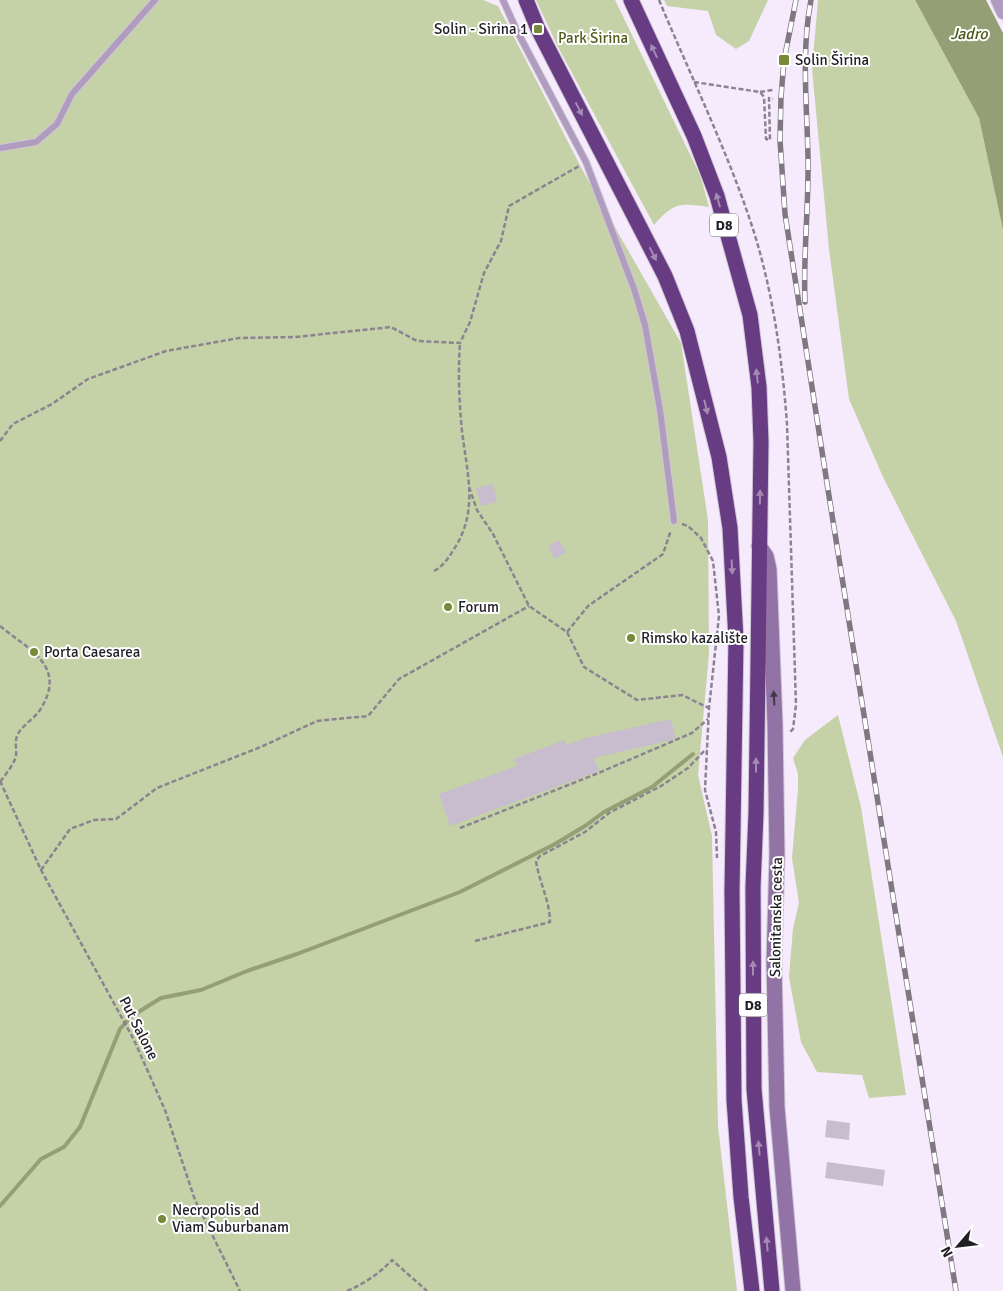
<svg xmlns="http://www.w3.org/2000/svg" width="1003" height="1291" viewBox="0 0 1003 1291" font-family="Signika,sans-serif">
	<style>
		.green { fill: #c5d1a6 }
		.water { fill: #949f75 }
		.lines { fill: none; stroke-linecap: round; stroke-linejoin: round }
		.stream { stroke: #949f75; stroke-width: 4 }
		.building { fill: #c7bdce }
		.lane-casing { stroke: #cfc6d5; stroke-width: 8 }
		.street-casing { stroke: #cfc6d5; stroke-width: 14 }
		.secondary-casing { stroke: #cfc6d5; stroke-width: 17 }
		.highway-casing { stroke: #cfc6d5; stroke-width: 17 }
		.path { stroke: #8b8490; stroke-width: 2.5; stroke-dasharray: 5 2.5; stroke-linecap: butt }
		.lane { stroke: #b09cbe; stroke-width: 6 }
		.street { stroke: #b09cbe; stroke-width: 12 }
		.secondary { stroke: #9173a5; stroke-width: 15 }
		.highway { stroke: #673c82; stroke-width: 15 }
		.rail-casing { stroke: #7e7883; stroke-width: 5.5 }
		.rail { stroke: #fff; stroke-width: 4; stroke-dasharray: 11; stroke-linecap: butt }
		.oneway { fill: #a48ab4 }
		.oneway2 { fill: #43384b }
		.poi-dot { fill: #788939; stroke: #fff; stroke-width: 2 }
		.labels { text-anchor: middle; stroke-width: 4; stroke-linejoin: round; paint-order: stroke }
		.shield { fill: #fff; stroke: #646266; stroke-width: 1 }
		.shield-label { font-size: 14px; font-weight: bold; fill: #221e25 }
		.poi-label { font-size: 15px; fill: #221e25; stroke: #fff; text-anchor: start }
		.park-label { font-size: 15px; fill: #4f5c1c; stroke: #fff }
		.street-label { font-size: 15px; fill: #221e25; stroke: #fff }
		.water-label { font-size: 16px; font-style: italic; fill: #4c5918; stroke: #fff }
	</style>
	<rect width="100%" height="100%" fill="#f5ebfc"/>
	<!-- green -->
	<path class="green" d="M 0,0 L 483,0 L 498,6 L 584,173 L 681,343 L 708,520 L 709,653 L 698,775 L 712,836 L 718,1126 L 737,1291 L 0,1291 Z
		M 536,0 L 615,0 L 700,175 L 709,207 C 680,203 674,202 654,225 L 558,47 Z
		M 664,0 L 768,0 L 749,41 L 736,49 L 716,35 L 708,11 L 667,6 Z
		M 818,0 L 915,0 L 979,118 L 1003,230 L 1003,757 L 956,621 L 883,477 L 849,399 L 829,249 L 812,69 Z
		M 838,715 L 861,807 L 906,1095 L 869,1098 L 862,1075 L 817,1072 L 801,1042 L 789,977 L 793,928 L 799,903 L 792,858 L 798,788 L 798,774 L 793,758 L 805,740 Z"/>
	<!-- water -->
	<path class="water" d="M 915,0 L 986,0 L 1003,33 L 1003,230 L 979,118 Z"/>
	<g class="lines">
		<!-- stream -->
		<path class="stream" d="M 0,1206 L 41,1159 L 64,1147 L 80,1127 L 120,1029 L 132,1016 L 161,998 L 201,990 L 247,971 L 297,954 L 460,892 L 555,844 L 585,826 L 604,812 L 652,787 L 693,754"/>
	</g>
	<!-- building -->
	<path class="building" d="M 493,484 L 497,502 L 481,506 L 476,488 Z
		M 559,540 L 566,552 L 555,559 L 548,546 Z
		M 671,719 L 676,739 L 594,758 L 599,771 L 450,826 L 439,794 L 517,766 L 514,759 L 565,740 L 567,745 L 586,738 Z
		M 827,1120 L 850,1123 L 849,1140 L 825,1137 Z
		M 827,1162 L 885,1170 L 883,1186 L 825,1178 Z"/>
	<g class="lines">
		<defs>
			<path id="lane" d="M 503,0 L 516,29 L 586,162 L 634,289 L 645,325 L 660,410 L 674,521
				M 0,148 L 36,142 L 57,124 L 72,94 L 155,0"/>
			<path id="street" d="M 997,0 L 1003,13"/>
			<path id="secondary" d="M 759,546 L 766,556 L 769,569 L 775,724 L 777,855 L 774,962 L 777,1107 L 793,1291"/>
			<path id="highway" d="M 526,0 L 538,29 L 665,276 L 687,331 L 719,457 L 730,528 L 736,640 L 732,892 L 734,1100 L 741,1197 L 752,1291
				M 631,0 L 694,136 L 717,196 L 750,315 L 759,387 L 761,442 L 756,813 L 753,887 L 754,1089 L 772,1291"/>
		</defs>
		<!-- lane casing -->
		<use href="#lane" class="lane-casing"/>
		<!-- street casing -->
		<use href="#street" class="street-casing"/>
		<!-- secondary casing -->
		<use href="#secondary" class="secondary-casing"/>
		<!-- highway casing -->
		<use href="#highway" class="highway-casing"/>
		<!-- path -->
		<path class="path" d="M 659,0 C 689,72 725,146 750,220 C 772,285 782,356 787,424 L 796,705 L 793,729 L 789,733
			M 694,82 L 760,92 L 764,97 L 766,139 L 770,140 L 769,98 L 773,99
			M 760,92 L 773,90
			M 0,441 L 13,424 L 52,404 L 88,379 L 166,351 L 239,338 L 295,337 L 391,327 L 417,341 L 460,343 L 470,322 L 484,273 L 501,241 L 509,206 L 579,166
			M 469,487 L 477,510 L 493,534 L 529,606 L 567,632 L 584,667 L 637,700 L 682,695 L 709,708
			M 682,524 L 688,526 L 701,538 L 713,561 L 719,616 L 709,708 L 705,790 L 716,832 L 717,858
			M 434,571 C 444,565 448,559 454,549 C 479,511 467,473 462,431 C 459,401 458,372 460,343
			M 0,626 C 29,650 68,666 40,710 C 34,719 21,726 17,736 C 14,743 18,752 15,759 C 12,767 5,775 0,782
			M 567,632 L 588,606 L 663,554 L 671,530
			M 0,781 L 41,870 L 134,1040 L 165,1110 L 195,1200 L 240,1291
			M 460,828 L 596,774 L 692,733 L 708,719
			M 41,870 L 70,829 L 94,820 L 116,819 L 157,788 L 263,746 L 317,721 L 368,716 L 399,679 L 529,606
			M 475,941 L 550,922 C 550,901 539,882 536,861 L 540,856 L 585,832 L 609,813 L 661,786 L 688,768 L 706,749
			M 347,1291 C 365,1283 379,1274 392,1260 L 427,1291"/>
		<!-- lane -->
		<use href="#lane" class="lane"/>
		<!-- street -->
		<use href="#street" class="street"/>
		<!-- secondary -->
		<use href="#secondary" class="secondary"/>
		<!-- highway -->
		<use href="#highway" class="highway"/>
		<defs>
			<path id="rail" d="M 796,0 L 784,60 L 781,97 L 780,140 L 785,214 L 829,496 L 956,1291
				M 805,302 C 803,254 809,205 808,157 C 807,105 801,52 811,0"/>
		</defs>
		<!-- rail casing -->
		<use href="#rail" class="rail-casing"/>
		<!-- rail -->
		<use href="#rail" class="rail"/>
	</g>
	<!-- one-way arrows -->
	<defs><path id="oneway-solid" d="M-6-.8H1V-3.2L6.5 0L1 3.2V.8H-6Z" transform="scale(1.25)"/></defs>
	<g class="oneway">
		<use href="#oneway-solid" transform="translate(654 51) rotate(-115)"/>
		<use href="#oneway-solid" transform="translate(579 109) rotate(63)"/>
		<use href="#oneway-solid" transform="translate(718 200) rotate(-106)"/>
		<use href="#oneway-solid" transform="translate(653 254) rotate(63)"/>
		<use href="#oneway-solid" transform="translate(757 376) rotate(-97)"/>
		<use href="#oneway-solid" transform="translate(706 407) rotate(76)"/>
		<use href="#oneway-solid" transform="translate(760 497) rotate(-89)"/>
		<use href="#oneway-solid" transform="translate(732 567) rotate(87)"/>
		<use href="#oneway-solid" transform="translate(756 765) rotate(-90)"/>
		<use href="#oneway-solid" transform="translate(753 968) rotate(-90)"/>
		<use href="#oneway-solid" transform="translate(759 1148) rotate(-95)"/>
		<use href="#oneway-solid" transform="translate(767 1244) rotate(-95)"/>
	</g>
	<use class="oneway2" href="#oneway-solid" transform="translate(774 698) rotate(-93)"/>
	<!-- markers -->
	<g class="poi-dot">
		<rect x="533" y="24" width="10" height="10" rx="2.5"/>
		<rect x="778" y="54" width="12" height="12" rx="2.5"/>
		<circle cx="448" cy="607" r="5"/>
		<circle cx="631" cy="638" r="5"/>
		<circle cx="34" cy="652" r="5"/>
		<circle cx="162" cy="1219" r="5"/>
	</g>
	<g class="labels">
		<!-- shield labels -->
		<g class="shield">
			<rect x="710" y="213.5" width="28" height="23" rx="4"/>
			<rect x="739" y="993.5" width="28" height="23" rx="4"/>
		</g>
		<g class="shield-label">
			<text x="724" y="230">D8</text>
			<text x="753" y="1010">D8</text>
		</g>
		<!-- poi labels -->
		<g class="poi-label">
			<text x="528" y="34" text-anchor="end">Solin - Sirina 1</text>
			<text x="795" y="65">Solin Širina</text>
			<text x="458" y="612">Forum</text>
			<text x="641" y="643">Rimsko kazalište</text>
			<text x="44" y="657">Porta Caesarea</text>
			<text x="172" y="1215">Necropolis ad<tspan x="172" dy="17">Viam Suburbanam</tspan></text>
		</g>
		<!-- park labels -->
		<g class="park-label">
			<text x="593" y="43">Park Širina</text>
		</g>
		<!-- street labels -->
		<g class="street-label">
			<text transform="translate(776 917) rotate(-89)" y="5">Salonitanska cesta</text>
			<text transform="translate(139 1028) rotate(63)" y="5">Put Salone</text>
		</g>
		<!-- water labels -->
		<g class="water-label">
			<text x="969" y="39">Jadro</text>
		</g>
	</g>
	<!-- north arrow -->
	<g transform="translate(958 1246) rotate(242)" stroke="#ffffff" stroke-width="4" paint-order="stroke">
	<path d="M0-4L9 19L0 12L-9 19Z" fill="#221e25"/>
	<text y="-8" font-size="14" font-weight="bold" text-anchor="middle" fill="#221e25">N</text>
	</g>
</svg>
